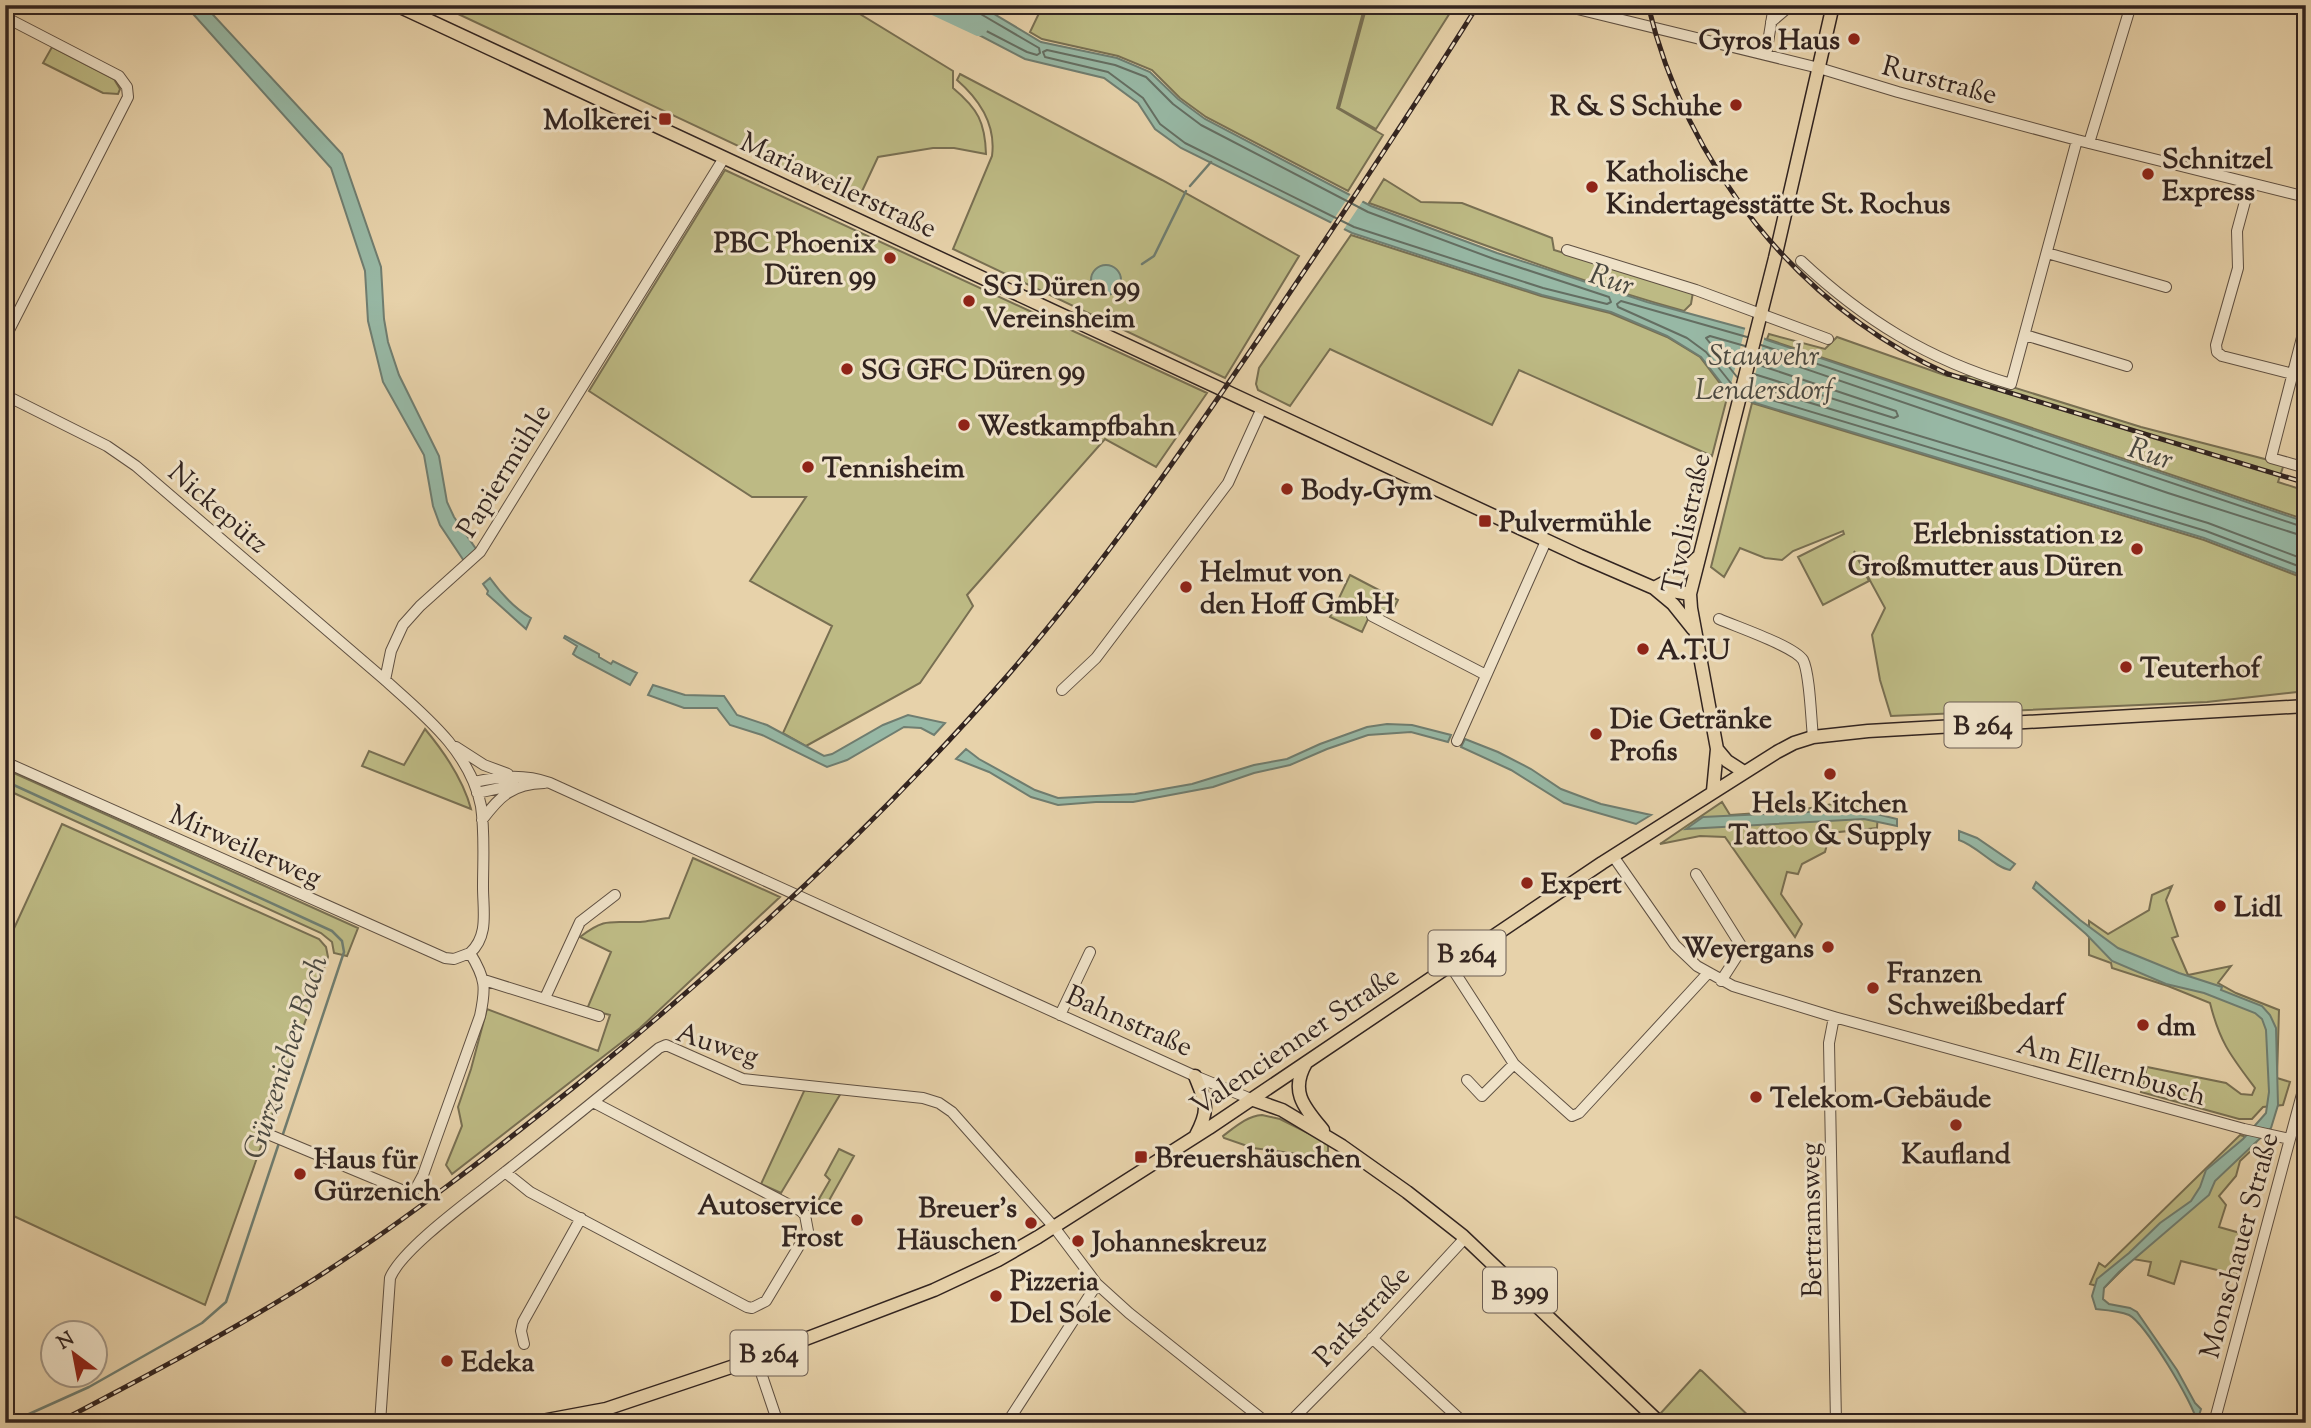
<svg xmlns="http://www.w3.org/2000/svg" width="2311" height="1428" viewBox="0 0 2311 1428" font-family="'Sorts Mill Goudy',serif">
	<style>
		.green { fill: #bdba84; stroke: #786f52; stroke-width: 2 }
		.water { fill: #97b8a5; stroke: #6f7d70; stroke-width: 2 }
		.pier { fill: #e7d2aa }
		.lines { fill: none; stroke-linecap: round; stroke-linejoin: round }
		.shore { stroke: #646e62; stroke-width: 2 }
		.stream { stroke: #6f7d70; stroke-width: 2.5 }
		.river { stroke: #97b8a5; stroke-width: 18 }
		.minor-casing { stroke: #5f5042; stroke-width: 12 }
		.major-casing { stroke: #322420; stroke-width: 15 }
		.minor { stroke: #efe2c8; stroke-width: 10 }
		.major { stroke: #e7d2aa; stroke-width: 12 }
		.rail-casing { stroke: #322420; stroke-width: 5 }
		.rail { stroke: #efe2c8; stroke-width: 2.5; stroke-dasharray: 8; stroke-linecap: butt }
		.poi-dot { fill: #8f2418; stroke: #efe2c8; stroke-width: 2.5 }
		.labels { text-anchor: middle; stroke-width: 6; stroke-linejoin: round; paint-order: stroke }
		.shield { fill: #efe2c8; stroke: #6b5d52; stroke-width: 2 }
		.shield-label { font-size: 26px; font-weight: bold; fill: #322420 }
		.poi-label { font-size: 28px; font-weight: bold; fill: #322420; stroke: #efe2c8; text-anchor: start }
		.street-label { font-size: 28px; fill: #322420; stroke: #efe2c8 }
		.water-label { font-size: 30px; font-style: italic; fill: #4b4941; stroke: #efe2c8 }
	</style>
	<rect width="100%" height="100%" fill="#e7d2aa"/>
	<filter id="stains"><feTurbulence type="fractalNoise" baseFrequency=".00286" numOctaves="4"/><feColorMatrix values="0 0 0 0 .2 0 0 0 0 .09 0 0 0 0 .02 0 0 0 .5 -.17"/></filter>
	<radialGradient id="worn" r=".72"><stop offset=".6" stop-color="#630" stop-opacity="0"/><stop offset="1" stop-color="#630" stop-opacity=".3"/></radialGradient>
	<!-- green -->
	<path class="green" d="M 439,5 L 845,5 L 953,71 L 953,88 C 978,109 985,122 986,154 L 954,148 L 933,148 L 878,157 L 857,202 Z
		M 1039,5 L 1365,5 L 1337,108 L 1383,135 L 1348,191 L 1206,117 L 1180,98 L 1152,70 L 1118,56 L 1042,39 L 1030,32 L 1042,7 Z
		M 1367,5 L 1455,5 L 1376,129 L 1339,108 Z
		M 52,47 L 114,79 L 120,89 L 118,94 L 103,93 L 43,63 Z
		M 960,74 L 1162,180 L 1299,256 L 1225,378 L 953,249 L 992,156 C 996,126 980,100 957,80 Z
		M 725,170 L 1207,393 L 1156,467 L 1105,439 L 967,595 L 973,606 L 920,683 L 806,746 L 783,733 L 832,626 L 750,581 L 806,497 L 752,497 L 589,391 Z
		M 1384,179 L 1421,202 L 1462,203 L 1552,238 L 1554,250 L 1693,292 L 1691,304 L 1684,311 C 1576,281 1473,240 1369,203 Z
		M 1351,235 L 1541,296 L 1610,313 L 1667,337 L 1700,357 L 1728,394 L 1712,456 L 1519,370 L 1492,425 L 1330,349 L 1290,406 L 1258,390 L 1256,384 L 1259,368 Z
		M 1769,334 L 1825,349 L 1837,337 L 1947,376 L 1977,376 L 2141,427 L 2284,464 L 2278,482 L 2306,491 L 2306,520 L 1767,339 Z
		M 1752,403 L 2204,540 L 2306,579 L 2306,691 L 2207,702 L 1891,716 L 1880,680 L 1872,635 L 1885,608 L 1854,551 L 1869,581 L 1823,605 L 1798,557 L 1844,534 L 1843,531 L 1793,551 L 1782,560 L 1765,558 L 1740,548 L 1724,577 L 1711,567 Z
		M 1350,575 L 1398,600 L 1391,614 L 1374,606 L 1362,632 L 1330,617 Z
		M 425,729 C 445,753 463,779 471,809 L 362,766 L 369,751 L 404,765 Z
		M 5,769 L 358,928 L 347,956 L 334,953 L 332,942 L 321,933 L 5,789 Z
		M 1854,800 L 1878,812 L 1877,828 L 1830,833 L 1825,852 L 1802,864 L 1798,874 L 1787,872 L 1781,894 L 1802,924 L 1795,937 L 1725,837 L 1700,836 L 1660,844 L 1722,802 L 1730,815 L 1800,810 Z
		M 62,824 L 319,939 L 326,947 L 328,957 L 205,1305 L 5,1212 L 5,948 Z
		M 693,858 L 780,897 L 640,1028 L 452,1174 L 446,1165 L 462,1126 L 458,1107 L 471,1069 L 487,1009 L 598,1051 L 610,1015 L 587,1009 L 611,952 L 580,937 C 606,917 610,923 640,922 C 649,921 659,919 669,918 Z
		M 2172,886 L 2166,900 L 2178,936 L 2172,938 L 2188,975 L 2231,966 L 2218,983 L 2236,993 L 2279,1010 L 2277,1078 L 2290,1082 L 2283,1105 L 2263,1107 L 2252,1119 L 2239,1119 L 2141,1092 L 2147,1067 L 2226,1083 L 2241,1094 L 2252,1095 L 2255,1088 C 2231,1056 2220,1043 2210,1003 L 2168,986 L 2112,968 L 2111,963 L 2089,955 L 2089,921 L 2108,934 L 2149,910 L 2152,895 Z
		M 805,1089 L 841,1093 L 781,1193 L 761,1184 Z
		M 1262,1115 L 1280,1119 L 1328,1143 L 1328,1151 L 1320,1157 L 1253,1148 L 1224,1138 L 1223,1136 C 1235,1127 1247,1116 1262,1115 Z
		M 2240,1135 L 2257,1140 L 2254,1148 L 2240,1161 L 2236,1176 L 2219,1196 L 2226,1205 L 2219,1227 L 2247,1235 L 2237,1275 L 2181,1261 L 2174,1284 L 2148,1275 L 2151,1262 L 2133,1259 L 2104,1288 L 2090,1284 L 2099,1263 L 2105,1267 Z
		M 839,1149 L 854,1156 L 827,1204 L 819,1199 L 830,1180 L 825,1175 Z
		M 1700,1370 L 1702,1371 L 1756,1423 L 1670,1423 L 1660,1414 Z"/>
	<!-- water -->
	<path class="water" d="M 185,5 L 204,5 L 342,154 L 381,267 L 384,319 L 388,342 L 399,375 L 439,456 L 447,502 L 454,517 L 476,549 L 464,561 L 440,525 L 433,506 L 424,455 L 383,382 L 368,321 L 365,271 L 331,168 Z
		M 974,5 L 979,5 L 1041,42 L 1117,58 L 1150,72 L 1178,99 L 1205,119 L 1371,206 L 1497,253 L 1647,302 L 1746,329 L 1767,340 L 2306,522 L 2306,577 L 2204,538 L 1752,402 L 1729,393 L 1701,357 L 1667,336 L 1611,312 L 1542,295 L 1352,233 L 1181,148 L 1155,129 L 1138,103 L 1104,78 L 1025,59 L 954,22 Z
		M1091 280a15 15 0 1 1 30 0a15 15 0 1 1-30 0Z
		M 490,578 C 502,595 514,608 531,618 L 526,629 L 487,594 L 488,591 L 483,584 Z
		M 565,636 L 599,654 L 599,657 L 611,664 L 613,661 L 637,673 L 630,685 L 577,657 L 573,654 L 577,646 L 564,638 Z
		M 653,685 L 685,695 L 724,696 L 737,715 L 767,725 L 824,756 L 832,754 L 883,725 L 908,715 L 945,723 L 934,735 L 921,728 L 904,727 L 847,760 L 827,767 L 762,735 L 730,725 L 717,708 L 684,708 L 648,695 Z
		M 1387,724 L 1412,725 L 1451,735 L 1448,742 L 1411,732 L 1368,735 L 1327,749 L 1290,765 L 1254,773 L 1213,787 L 1133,802 L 1096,802 L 1058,805 L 1031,797 L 989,772 L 956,759 L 966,749 L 979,759 L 1035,790 L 1058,798 L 1135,794 L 1192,784 L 1254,765 L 1287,759 L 1320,744 L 1367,727 Z
		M 1465,739 L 1498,752 L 1531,769 L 1561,789 L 1601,804 L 1651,815 L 1636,824 L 1564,803 L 1511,770 L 1461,747 Z
		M 1829,811 L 1864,811 L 1897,819 L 1897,826 L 1864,819 L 1686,829 L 1703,817 Z
		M 1959,831 L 1977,838 L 2015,864 L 2010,870 C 1994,867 1977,846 1959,840 Z
		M 2036,882 L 2080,920 L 2118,948 L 2179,973 L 2222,987 L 2221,990 L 2262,1006 L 2270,1015 L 2276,1028 L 2278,1105 L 2271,1128 L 2215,1181 L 2209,1195 L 2119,1272 L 2104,1288 L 2103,1299 L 2109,1304 L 2130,1308 L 2137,1312 L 2177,1370 L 2195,1403 L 2201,1409 L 2197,1422 C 2194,1404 2145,1323 2129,1315 C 2120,1311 2107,1310 2096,1309 L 2092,1296 L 2097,1279 L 2129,1253 L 2160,1223 L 2191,1201 L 2200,1187 L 2206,1170 L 2243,1139 L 2266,1113 L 2269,1092 L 2266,1030 L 2262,1019 L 2255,1013 L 2204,993 L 2166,984 L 2112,961 L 2086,934 L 2033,888 Z"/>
	<!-- pier -->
	<path class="pier" d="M 1352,192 L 1364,199 L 1342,232 L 1329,226 Z
		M 1746,325 L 1765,335 L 1748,404 L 1728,396 Z"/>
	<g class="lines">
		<!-- shore -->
		<path class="shore" d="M 975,13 L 979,13 L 1039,48 L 1040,53 L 1037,55 L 1027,52 L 971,23 L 969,19 Z
			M 1047,50 L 1115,65 L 1146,77 L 1173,104 L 1201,125 L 1368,212 L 1494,259 L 1609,297 L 1611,302 L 1607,304 L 1543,288 L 1354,227 L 1185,143 L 1160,124 L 1143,98 L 1108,72 L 1045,57 L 1043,52 Z
			M 1761,345 L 2306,528
			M 1759,353 L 2168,493 L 2306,537
			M 1754,374 L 1894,418 L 1898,416 L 1896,411 L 1756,364
			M 1737,377 L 1706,338 L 1710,336 L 1745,346
			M 1751,385 L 2208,523 L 2306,560
			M 1734,387 L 1706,352 L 1687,338 L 1618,307 L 1617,304 L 1621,301 L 1747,337
			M 1749,393 L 2206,531 L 2306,569"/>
		<!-- stream -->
		<path class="stream" d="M 1190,186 L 1211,162
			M 1142,264 L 1154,256 L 1186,191
			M 1122,290 L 1124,283
			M 1111,322 L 1114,316
			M 5,781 L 332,931 L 342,941 L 344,952 L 282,1137
			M 9,1423 L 89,1387 L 202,1323 L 226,1302 L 279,1143"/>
		<!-- river -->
		<path class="river" d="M 932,5 L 979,27"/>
		<defs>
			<path id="minor" d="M 1561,5 L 1819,68 L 1898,92 L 2077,140 L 2306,197
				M 5,17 L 119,76 L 127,87 L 128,97 L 5,338
				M 1771,22 L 1791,5
				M 1766,55 L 1774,5
				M 2089,143 L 2131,5
				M 2250,183 L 2237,231 L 2238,268 L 2216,345 L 2217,352 L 2222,356 L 2293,374
				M 1567,250 L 1696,290 L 1828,339
				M 2047,253 L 2166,287
				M 1801,261 C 1864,320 1929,360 2011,384 L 2077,140
				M 2306,322 L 2271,458 L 2306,468
				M 2025,335 L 2127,366
				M 5,395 L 107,446 L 136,466 L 385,680
				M 1372,616 L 1486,675
				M 1719,619 C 1737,627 1794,646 1803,660 C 1810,674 1811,720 1813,737
				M 1062,690 L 1096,658 L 1228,483 L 1262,408
				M 1457,741 L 1546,541
				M 456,747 L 484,765 L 508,774
				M 5,762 L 445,958 L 454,959 L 470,953
				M 474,782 C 501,776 524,774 550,783 L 1195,1076 L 1251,1099
				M 477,793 L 514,785
				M 482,820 C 500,796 512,784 544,783
				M 1613,856 L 1675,945 L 1697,966 L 1733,986 L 1834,1017 L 2244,1129 L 2290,1139
				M 1696,874 L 1740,944 L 1739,953 L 1721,981
				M 1450,965 L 1514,1064 L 1572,1116 L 1579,1113 L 1708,973
				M 484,980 L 599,1016
				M 545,998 L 580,922 L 615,895
				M 1060,1015 L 1090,952
				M 1834,1017 L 1829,1043 L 1836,1423
				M 1467,1080 L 1482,1096 L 1514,1064
				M 270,1135 L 409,1193 L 416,1188 L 423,1175 L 480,1016 C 486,988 486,979 470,953 C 489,936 483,911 483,887 C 483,861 485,833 481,806 C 470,751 424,715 385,680 L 391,651 L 403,625 L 420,606 L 480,552 L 724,158
				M 505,1172 L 530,1192 L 747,1307 L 752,1308 L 766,1301 L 808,1231 L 805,1215 L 801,1211 L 593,1102
				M 1372,1338 L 1464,1423
				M 524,1344 L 521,1331 L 523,1322 L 581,1218
				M 756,1358 L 778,1423
				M 380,1423 L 390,1278 C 402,1248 477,1195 504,1173 C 556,1132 608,1090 659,1048 L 666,1045 L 743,1079 L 923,1098 L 939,1103 L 952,1112 L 1054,1227 L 1097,1284 L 1129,1313 L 1267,1423
				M 1007,1423 L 1097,1284
				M 1289,1423 L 1371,1340 L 1465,1238
				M 2214,1423 L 2306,1079"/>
			<path id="major" d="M 396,5 L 1580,556 L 1654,588 L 1690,594
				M 1654,588 L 1680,574 L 1698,557
				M 1655,589 L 1673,604 L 1693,629
				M 1744,772 L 1727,761 L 1717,749 L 1691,608 L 1690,594 L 1775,258 L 1833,5
				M 1713,791 L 1717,749
				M 1306,1063 C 1289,1092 1305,1108 1323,1130
				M 1195,1076 C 1206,1103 1210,1109 1196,1135
				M 1251,1099 L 1282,1110 L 1342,1146 L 1407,1192 L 1463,1236 L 1660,1423
				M 531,1423 L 606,1409 L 737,1365 L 934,1290 L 998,1260 L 1038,1237 L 1209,1128 L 1602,863 L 1777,752 L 1794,743 L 1813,737 L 1868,731 L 2306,706"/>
		</defs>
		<!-- minor casing -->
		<use href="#minor" class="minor-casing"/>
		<!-- major casing -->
		<use href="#major" class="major-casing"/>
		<!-- minor -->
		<use href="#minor" class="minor"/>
		<!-- major -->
		<use href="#major" class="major"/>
		<defs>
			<path id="rail" d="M 1648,5 C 1686,164 1798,307 1948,374 L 2306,483
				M 57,1423 C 145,1377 232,1331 316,1278 C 408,1219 494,1151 579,1083 C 732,958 878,824 1008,675 C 1104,564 1188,443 1270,322 C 1341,217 1411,112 1478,5"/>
		</defs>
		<!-- rail casing -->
		<use href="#rail" class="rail-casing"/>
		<!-- rail -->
		<use href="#rail" class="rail"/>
	</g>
	<!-- markers -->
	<g class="poi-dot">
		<circle cx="1854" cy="39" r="7"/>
		<circle cx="1736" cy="105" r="7"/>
		<rect x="658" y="112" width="14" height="14" rx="3.5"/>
		<circle cx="2148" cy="174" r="7"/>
		<circle cx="1592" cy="187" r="7"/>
		<circle cx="890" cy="258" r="7"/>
		<circle cx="969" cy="301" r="7"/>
		<circle cx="847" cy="369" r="7"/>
		<circle cx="964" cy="425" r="7"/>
		<circle cx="808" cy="467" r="7"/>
		<circle cx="1287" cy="489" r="7"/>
		<rect x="1478" y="514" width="14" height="14" rx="3.5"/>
		<circle cx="2137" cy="549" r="7"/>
		<circle cx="1186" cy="587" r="7"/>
		<circle cx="1643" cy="649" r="7"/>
		<circle cx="2126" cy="667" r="7"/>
		<circle cx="1596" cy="734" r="7"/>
		<circle cx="1830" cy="774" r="7"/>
		<circle cx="1527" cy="883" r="7"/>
		<circle cx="2220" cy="906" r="7"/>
		<circle cx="1828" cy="947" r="7"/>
		<circle cx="1873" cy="988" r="7"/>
		<circle cx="2143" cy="1025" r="7"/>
		<circle cx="1756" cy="1097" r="7"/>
		<circle cx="1956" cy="1125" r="7"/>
		<rect x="1134" y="1150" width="14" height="14" rx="3.5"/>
		<circle cx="300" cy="1174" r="7"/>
		<circle cx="857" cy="1220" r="7"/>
		<circle cx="1031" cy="1223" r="7"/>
		<circle cx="1078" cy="1241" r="7"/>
		<circle cx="996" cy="1296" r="7"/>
		<circle cx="447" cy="1361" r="7"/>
	</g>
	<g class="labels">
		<!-- shield labels -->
		<g class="shield">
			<rect x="1944.5" y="702.5" width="77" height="45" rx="5"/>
			<rect x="1428.5" y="930.5" width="77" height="45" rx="5"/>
			<rect x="1483" y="1267.5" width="74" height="45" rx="5"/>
			<rect x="730.5" y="1330.5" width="77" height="45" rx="5"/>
		</g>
		<g class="shield-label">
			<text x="1983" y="734">B 264</text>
			<text x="1467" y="962">B 264</text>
			<text x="1520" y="1299">B 399</text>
			<text x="769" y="1362">B 264</text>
		</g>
		<!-- poi labels -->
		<g class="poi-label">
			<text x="1840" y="49" text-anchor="end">Gyros Haus</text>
			<text x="1722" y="115" text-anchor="end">R &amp; S Schuhe</text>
			<text x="651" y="129" text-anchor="end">Molkerei</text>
			<text x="2162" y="168">Schnitzel<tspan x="2162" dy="32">Express</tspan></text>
			<text x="1606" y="181">Katholische<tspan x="1606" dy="32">Kindertagesstätte St. Rochus</tspan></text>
			<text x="876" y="252" text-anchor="end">PBC Phoenix<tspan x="876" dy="32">Düren 99</tspan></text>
			<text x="983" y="295">SG Düren 99<tspan x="983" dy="32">Vereinsheim</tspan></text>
			<text x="861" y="379">SG GFC Düren 99</text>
			<text x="978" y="435">Westkampfbahn</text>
			<text x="822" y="477">Tennisheim</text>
			<text x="1301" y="499">Body-Gym</text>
			<text x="1499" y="531">Pulvermühle</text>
			<text x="2123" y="543" text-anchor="end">Erlebnisstation 12<tspan x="2123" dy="32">Großmutter aus Düren</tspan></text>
			<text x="1200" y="581">Helmut von<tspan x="1200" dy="32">den Hoff GmbH</tspan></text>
			<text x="1657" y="659">A.T.U</text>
			<text x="2140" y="677">Teuterhof</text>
			<text x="1610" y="728">Die Getränke<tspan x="1610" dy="32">Profis</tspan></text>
			<text x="1830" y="812" text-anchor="middle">Hels Kitchen<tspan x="1830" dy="32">Tattoo &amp; Supply</tspan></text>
			<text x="1541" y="893">Expert</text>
			<text x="2234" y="916">Lidl</text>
			<text x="1814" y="957" text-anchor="end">Weyergans</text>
			<text x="1887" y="982">Franzen<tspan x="1887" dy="32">Schweißbedarf</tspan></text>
			<text x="2157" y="1035">dm</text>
			<text x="1770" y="1107">Telekom-Gebäude</text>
			<text x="1956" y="1163" text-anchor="middle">Kaufland</text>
			<text x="1155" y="1167">Breuershäuschen</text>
			<text x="314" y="1168">Haus für<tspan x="314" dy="32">Gürzenich</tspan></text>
			<text x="843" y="1214" text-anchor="end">Autoservice<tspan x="843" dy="32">Frost</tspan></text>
			<text x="1017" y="1217" text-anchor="end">Breuer's<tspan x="1017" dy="32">Häuschen</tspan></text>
			<text x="1092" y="1251">Johanneskreuz</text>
			<text x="1010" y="1290">Pizzeria<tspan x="1010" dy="32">Del Sole</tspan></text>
			<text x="461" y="1371">Edeka</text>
		</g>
		<!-- street labels -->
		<g class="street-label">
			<text transform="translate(1940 79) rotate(15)" y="10">Rurstraße</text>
			<text transform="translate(839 184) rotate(25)" y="10">Mariaweilerstraße</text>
			<text transform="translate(503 470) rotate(-58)" y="10">Papiermühle</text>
			<text transform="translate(219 507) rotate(41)" y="10">Nickepütz</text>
			<text transform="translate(1685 523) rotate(-78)" y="10">Tivolistraße</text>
			<text transform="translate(246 845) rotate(24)" y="10">Mirweilerweg</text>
			<text transform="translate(1130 1020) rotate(24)" y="10">Bahnstraße</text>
			<text transform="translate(1294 1040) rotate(-34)" y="10">Valencienner Straße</text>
			<text transform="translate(718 1043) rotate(18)" y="10">Auweg</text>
			<text transform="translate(2112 1069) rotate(16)" y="10">Am Ellernbusch</text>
			<text transform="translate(1810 1220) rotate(-91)" y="10">Bertramsweg</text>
			<text transform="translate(2238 1245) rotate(-75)" y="10">Monschauer Straße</text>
			<text transform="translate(1361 1315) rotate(-47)" y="10">Parkstraße</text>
		</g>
		<!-- water labels -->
		<g class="water-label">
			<text transform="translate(1612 279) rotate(18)" y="10">Rur</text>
			<text x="1764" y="365">Stauwehr<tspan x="1764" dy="34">Lendersdorf</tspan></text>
			<text transform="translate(2151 453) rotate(18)" y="10">Rur</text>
			<text transform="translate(285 1057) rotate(-72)" y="10">Gürzenicher Bach</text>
		</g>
	</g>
	<!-- margin -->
	<rect width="2311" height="1428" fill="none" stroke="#e7d2aa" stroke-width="28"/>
	<rect x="7" y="7" width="2297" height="1414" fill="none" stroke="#322420" stroke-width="3.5"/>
	<rect x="14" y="14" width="2283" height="1400" fill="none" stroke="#322420" stroke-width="2"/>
	<!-- north arrow -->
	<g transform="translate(74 1354) rotate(328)"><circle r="33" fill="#efe2c8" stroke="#a39685" stroke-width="2"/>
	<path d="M0-5L12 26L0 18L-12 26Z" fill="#8f2418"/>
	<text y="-10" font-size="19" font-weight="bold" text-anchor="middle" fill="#322420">N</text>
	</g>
	<rect width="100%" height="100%" filter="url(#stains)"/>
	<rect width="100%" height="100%" fill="url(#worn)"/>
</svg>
